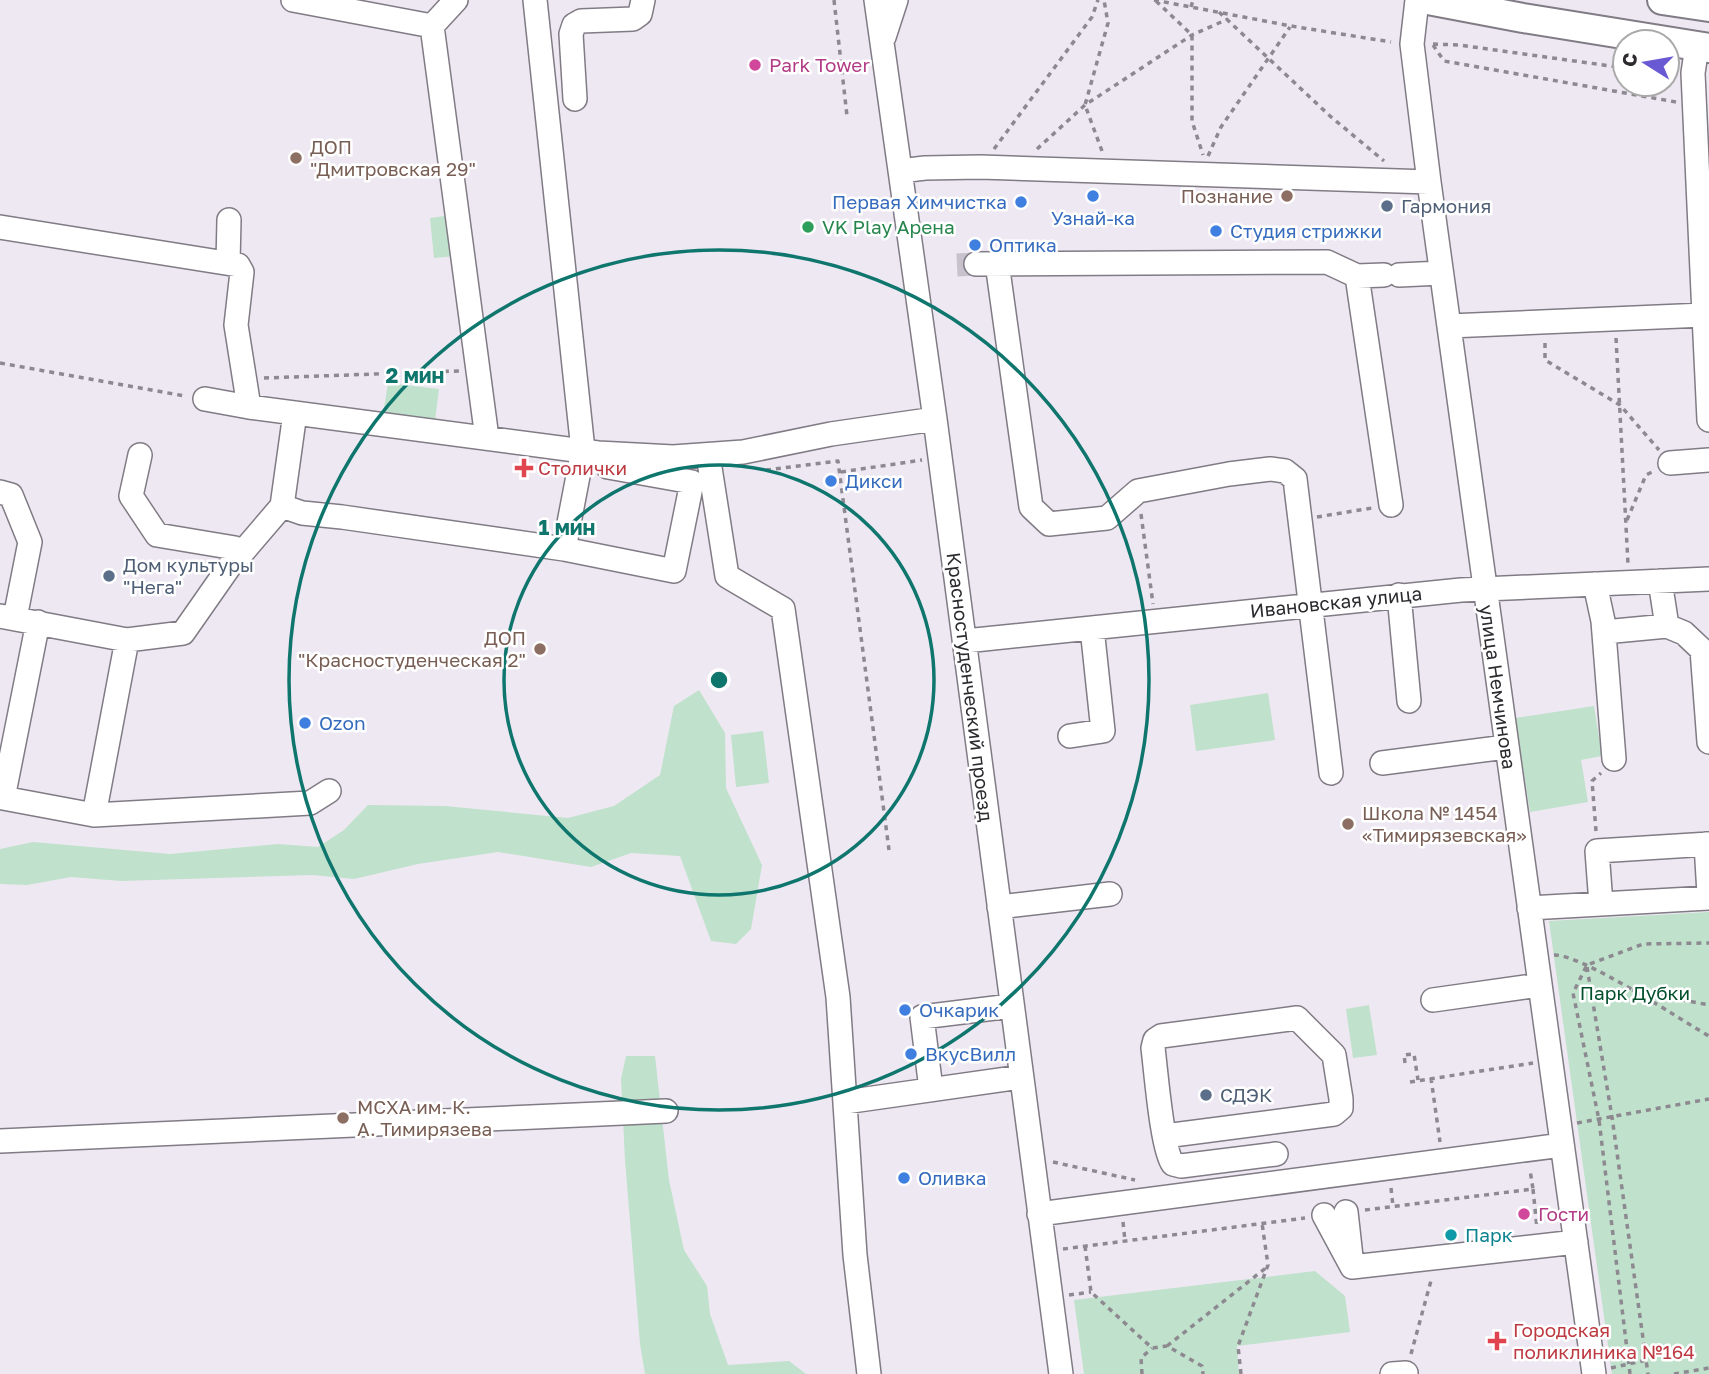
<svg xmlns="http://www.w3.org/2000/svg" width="1709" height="1374" viewBox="0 0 1709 1374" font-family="'Golos Text',sans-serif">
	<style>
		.green { fill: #c0e1cb }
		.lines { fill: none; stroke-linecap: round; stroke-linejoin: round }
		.minor-tunnel { stroke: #c7c2cc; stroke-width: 23; stroke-dasharray: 23 11; stroke-linecap: butt }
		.minor-casing { stroke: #807b84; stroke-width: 26 }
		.major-casing { stroke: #807b84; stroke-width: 32 }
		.path { stroke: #8d8990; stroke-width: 3.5; stroke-dasharray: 5 5; stroke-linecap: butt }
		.minor { stroke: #fff; stroke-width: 23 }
		.major { stroke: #fff; stroke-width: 28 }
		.ring { fill: none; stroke: #0f766e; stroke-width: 3.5 }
		.hotel-dot { fill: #d1479c; stroke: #fff; stroke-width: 2.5 }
		.education-dot { fill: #8d6e63; stroke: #fff; stroke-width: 2.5 }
		.shop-dot { fill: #3f7fe0; stroke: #fff; stroke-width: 2.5 }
		.service-dot { fill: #5c6f8a; stroke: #fff; stroke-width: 2.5 }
		.leisure-dot { fill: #2e9e5b; stroke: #fff; stroke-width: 2.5 }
		.health-dot { fill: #e0444e; stroke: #fff; stroke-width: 2.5 }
		.culture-dot { fill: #0f9aa8; stroke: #fff; stroke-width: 2.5 }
		.labels { text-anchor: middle; stroke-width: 5; stroke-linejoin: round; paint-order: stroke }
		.hotel-label { font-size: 19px; fill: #b23c85; stroke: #fff; text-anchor: start }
		.education-label { font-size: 19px; fill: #785e54; stroke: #fff; text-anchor: start }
		.shop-label { font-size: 19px; fill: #366cbe; stroke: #fff; text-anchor: start }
		.service-label { font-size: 19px; fill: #4e5e75; stroke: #fff; text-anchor: start }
		.leisure-label { font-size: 19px; fill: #27864d; stroke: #fff; text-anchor: start }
		.health-label { font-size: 19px; fill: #be3a42; stroke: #fff; text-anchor: start }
		.street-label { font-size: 19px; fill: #2c2a2e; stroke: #fff }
		.park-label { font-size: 19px; fill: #024f2c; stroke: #fff }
		.culture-label { font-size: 19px; fill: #0d838f; stroke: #fff; text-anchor: start }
		.centre { fill: #0f766e; stroke: #fff; stroke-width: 3.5 }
		.ring-label { font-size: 21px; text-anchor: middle; font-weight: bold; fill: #0f766e; stroke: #fff; stroke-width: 5; stroke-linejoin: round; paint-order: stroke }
	</style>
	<rect width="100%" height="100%" fill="#eee8f3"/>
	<!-- green -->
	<path class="green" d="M 452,215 L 456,256 L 434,258 L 430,218 Z
		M 388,383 L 439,389 L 435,421 L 383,414 Z
		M 699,690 L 725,733 L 726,788 L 762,865 L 751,929 L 736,944 L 711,941 L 680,856 L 631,853 L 591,867 L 498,852 L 418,864 L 354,879 L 312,875 L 121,881 L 71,877 L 27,885 L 0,884 L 0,849 L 33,842 L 170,854 L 278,844 L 318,847 L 344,830 L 368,805 L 445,806 L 568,818 L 614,806 L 660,775 L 674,706 Z
		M 1268,693 L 1275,740 L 1196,751 L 1190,705 Z
		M 1594,706 L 1602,756 L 1581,760 L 1588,802 L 1530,812 L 1515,718 Z
		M 763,731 L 769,783 L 736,787 L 731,735 Z
		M 1709,912 L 1709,1374 L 1612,1374 L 1549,921 Z
		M 1369,1005 L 1377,1055 L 1353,1058 L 1346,1009 Z
		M 626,1056 L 655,1056 L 669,1180 L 684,1250 L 707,1286 L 710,1314 L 728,1365 L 789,1361 L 806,1374 L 645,1374 L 640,1344 L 625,1160 L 621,1079 Z
		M 1315,1271 L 1345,1296 L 1350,1332 L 1237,1346 L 1239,1374 L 1084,1374 L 1074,1300 Z"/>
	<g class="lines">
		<!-- minor-tunnel -->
		<path class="minor-tunnel" d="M 957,265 L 976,264"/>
		<defs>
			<path id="minor" d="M 293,0 L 432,26 L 487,438
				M 876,0 L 935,419 L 1061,1374
				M 1417,0 L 1412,44 L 1429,182 L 1594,1374
				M 432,26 L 456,0
				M 884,37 L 896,0
				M 1697,46 L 1693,73 L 1704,315
				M 575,99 L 571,34 L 574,25 L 581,21 L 633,19 L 640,14 L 643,0
				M 900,171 L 925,168 L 980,167 L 1429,182
				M 0,227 L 238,265 L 242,272 L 236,325 L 249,407
				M 228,263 L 229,220
				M 997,263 L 1031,507 L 1049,524 L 1107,518 L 1138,491 L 1229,474 L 1270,469 L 1285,471 L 1295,479 L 1331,773
				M 976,264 L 1327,262 L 1357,276 L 1391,505
				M 1399,275 L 1441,273
				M 1357,276 L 1384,275
				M 1449,326 L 1704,315 L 1709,420
				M 205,399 L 249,407 L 598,453 L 673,457 L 743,452 L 831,434 L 935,419
				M 140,455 L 131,496 L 157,535 L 235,548 L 241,554
				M 708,455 L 727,576 L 783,609 L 838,997 L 855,1255 L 869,1374
				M 1670,463 L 1709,460
				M 0,492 L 11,495 L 30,542 L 15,618
				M 282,506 L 302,513 L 342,517 L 564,549 L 583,450 L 535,0
				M 564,549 L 674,571 L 692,482 L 608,467
				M 1660,581 L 1667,626
				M 1595,584 L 1603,621 L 1614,759
				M 1399,595 L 1409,701
				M 0,616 L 127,640 L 183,633 L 234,560 L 241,554 L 282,506 L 295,413
				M 38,622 L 3,798 L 94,815 L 310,803 L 329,791
				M 1604,632 L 1667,626 L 1684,633 L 1702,650 L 1709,742
				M 965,641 L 1461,590 L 1709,579
				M 1070,736 L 1103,731 L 1092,628
				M 1382,763 L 1506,747
				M 94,815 L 127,640
				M 1706,844 L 1709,894
				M 1601,904 L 1597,851 L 1709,844
				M 999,907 L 1110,894
				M 1529,908 L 1709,898
				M 1433,1000 L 1540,985
				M 931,1089 L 922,1017 L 1011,1006
				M 845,1102 L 1020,1077
				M 1165,1136 L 1334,1114 L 1341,1108 L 1341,1099 L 1334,1055 L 1297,1018 L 1161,1036 L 1155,1040 L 1153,1048 C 1156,1071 1162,1150 1173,1164 L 1181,1166 L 1276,1154
				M 0,1141 L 666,1111
				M 1346,1212 L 1351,1257
				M 1039,1214 L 1562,1145
				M 1324,1215 L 1352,1267
				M 1352,1267 L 1576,1242
				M 1392,1374 L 1406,1373"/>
			<path id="major" d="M 1428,0 L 1523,18 L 1709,48
				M 1662,0 L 1709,7"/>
		</defs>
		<!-- minor casing -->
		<use href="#minor" class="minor-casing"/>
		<!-- major casing -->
		<use href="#major" class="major-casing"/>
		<!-- path -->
		<path class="path" d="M 834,0 L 847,116
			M 1154,0 L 1291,26 L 1391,42
			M 1156,1 L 1192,35 L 1192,121 L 1203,155
			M 1191,7 L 1193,0
			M 1219,12 L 1330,116 L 1384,161
			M 1433,44 L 1459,45 L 1625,68
			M 1433,45 L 1444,61 L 1676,102
			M 994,149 L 1092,17 L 1098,0
			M 1037,149 L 1085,105 L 1192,35 L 1228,19
			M 1102,151 L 1085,105 L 1108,23 L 1104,0
			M 1208,156 L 1221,127 L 1290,27
			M 1616,338 L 1628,564
			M 1545,343 L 1545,360 L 1620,405 L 1659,450
			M 0,363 L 185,396
			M 264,378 L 459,371
			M 766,470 L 838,461 L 889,850
			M 841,472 L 922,460
			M 1141,514 L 1153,604
			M 1317,517 L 1372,508
			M 1627,520 L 1646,475 L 1654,471
			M 1596,831 L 1592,781 L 1601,773
			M 1554,955 C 1582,954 1679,1019 1709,1036
			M 1587,967 L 1612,1117 L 1648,1374
			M 1632,990 L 1709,1005
			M 1405,1063 L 1404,1055 L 1414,1054 L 1418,1080
			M 1431,1078 L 1440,1142
			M 1410,1082 L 1533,1063
			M 1577,1123 L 1709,1099
			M 1053,1162 L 1135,1180
			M 1391,1188 L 1393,1206
			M 1533,1189 L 1537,1228
			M 1365,1210 L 1533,1189 L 1530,1170
			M 1123,1222 L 1125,1241
			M 1085,1246 L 1091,1292 L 1152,1348 L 1167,1346 L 1202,1366 L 1203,1374
			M 1063,1249 L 1305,1218
			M 1069,1295 L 1091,1292
			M 1167,1346 L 1267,1267
			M 1411,1354 L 1432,1277
			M 1611,1368 L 1647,1360
			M 1142,1374 L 1141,1358 L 1152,1348
			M 1241,1374 L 1238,1346 L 1268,1265 L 1262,1223
			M 1630,1374 L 1599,1120 L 1573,993 L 1587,965 L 1643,944 L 1709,943
			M 1674,1374 L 1709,1368"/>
		<!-- minor -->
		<use href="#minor" class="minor"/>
		<!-- major -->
		<use href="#major" class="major"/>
	</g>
	<!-- distance rings -->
	<g class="ring">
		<circle cx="719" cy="680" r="215"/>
		<circle cx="719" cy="680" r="430"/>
	</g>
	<!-- markers -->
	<g class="hotel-dot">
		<circle cx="755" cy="65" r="7"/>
		<circle cx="1524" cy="1214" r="7"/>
	</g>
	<g class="education-dot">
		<circle cx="296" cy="158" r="7"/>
		<circle cx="1287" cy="196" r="7"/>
		<circle cx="540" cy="649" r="7"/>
		<circle cx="1348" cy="824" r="7"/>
		<circle cx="343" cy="1118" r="7"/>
	</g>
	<g class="shop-dot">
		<circle cx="1093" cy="196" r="7"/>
		<circle cx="1021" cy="202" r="7"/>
		<circle cx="1216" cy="231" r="7"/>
		<circle cx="975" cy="245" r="7"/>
		<circle cx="831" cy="481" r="7"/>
		<circle cx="305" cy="723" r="7"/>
		<circle cx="905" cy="1010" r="7"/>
		<circle cx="911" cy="1054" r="7"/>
		<circle cx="904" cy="1178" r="7"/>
	</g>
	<g class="service-dot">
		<circle cx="1387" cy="206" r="7"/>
		<circle cx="109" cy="576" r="7"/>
		<circle cx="1206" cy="1095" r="7"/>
	</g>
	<circle class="leisure-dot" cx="808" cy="227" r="7"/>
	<g class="health-dot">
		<path d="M520.5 457.5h7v7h7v7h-7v7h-7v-7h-7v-7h7z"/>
		<path d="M1493.5 1330.5h7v7h7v7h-7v7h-7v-7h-7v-7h7z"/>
	</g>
	<circle class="culture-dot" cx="1451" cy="1235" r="7"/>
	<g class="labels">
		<!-- hotel labels -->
		<g class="hotel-label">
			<text x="769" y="72">Park Tower</text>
			<text x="1538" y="1221">Гости</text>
		</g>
		<!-- education labels -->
		<g class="education-label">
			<text x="310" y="154">ДОП<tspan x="310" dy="22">"Дмитровская 29"</tspan></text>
			<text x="1273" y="203" text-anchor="end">Познание</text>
			<text x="526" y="645" text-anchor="end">ДОП<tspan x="526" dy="22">"Красностуденческая 2"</tspan></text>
			<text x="1362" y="820">Школа № 1454<tspan x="1362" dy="22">«Тимирязевская»</tspan></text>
			<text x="357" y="1114">МСХА им. К.<tspan x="357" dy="22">А. Тимирязева</tspan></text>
		</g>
		<!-- shop labels -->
		<g class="shop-label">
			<text x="1007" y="209" text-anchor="end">Первая Химчистка</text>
			<text x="1093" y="225" text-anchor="middle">Узнай-ка</text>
			<text x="1230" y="238">Студия стрижки</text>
			<text x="989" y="252">Оптика</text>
			<text x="845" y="488">Дикси</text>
			<text x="319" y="730">Ozon</text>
			<text x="919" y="1017">Очкарик</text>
			<text x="925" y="1061">ВкусВилл</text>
			<text x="918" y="1185">Оливка</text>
		</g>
		<!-- service labels -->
		<g class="service-label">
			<text x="1401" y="213">Гармония</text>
			<text x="123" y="572">Дом культуры<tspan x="123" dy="22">"Нега"</tspan></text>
			<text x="1220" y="1102">СДЭК</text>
		</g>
		<!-- leisure labels -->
		<g class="leisure-label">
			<text x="822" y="234">VK Play Арена</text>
		</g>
		<!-- health labels -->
		<g class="health-label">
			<text x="538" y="475">Столички</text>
			<text x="1513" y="1337">Городская<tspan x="1513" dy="22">поликлиника №164</tspan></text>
		</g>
		<!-- street labels -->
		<g class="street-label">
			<text transform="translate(1336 602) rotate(-6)" y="7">Ивановская улица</text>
			<text transform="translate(970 687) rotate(83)" y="7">Красностуденческий проезд</text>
			<text transform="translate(1498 687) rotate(82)" y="7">улица Немчинова</text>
		</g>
		<!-- park labels -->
		<g class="park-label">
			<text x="1635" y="1000">Парк Дубки</text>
		</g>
		<!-- culture labels -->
		<g class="culture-label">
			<text x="1465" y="1242">Парк</text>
		</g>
	</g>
	<circle cx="719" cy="680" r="10" class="centre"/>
	<g class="ring-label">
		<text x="415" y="383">2 мин</text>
		<text x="567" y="535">1 мин</text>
	</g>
	<!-- north arrow -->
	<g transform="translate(1646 63) rotate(281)"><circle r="33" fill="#ffffff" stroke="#abaaab" stroke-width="2"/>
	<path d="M0-5L12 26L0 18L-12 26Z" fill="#695ad3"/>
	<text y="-10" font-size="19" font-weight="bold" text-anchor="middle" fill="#2c2a2e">С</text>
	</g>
</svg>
